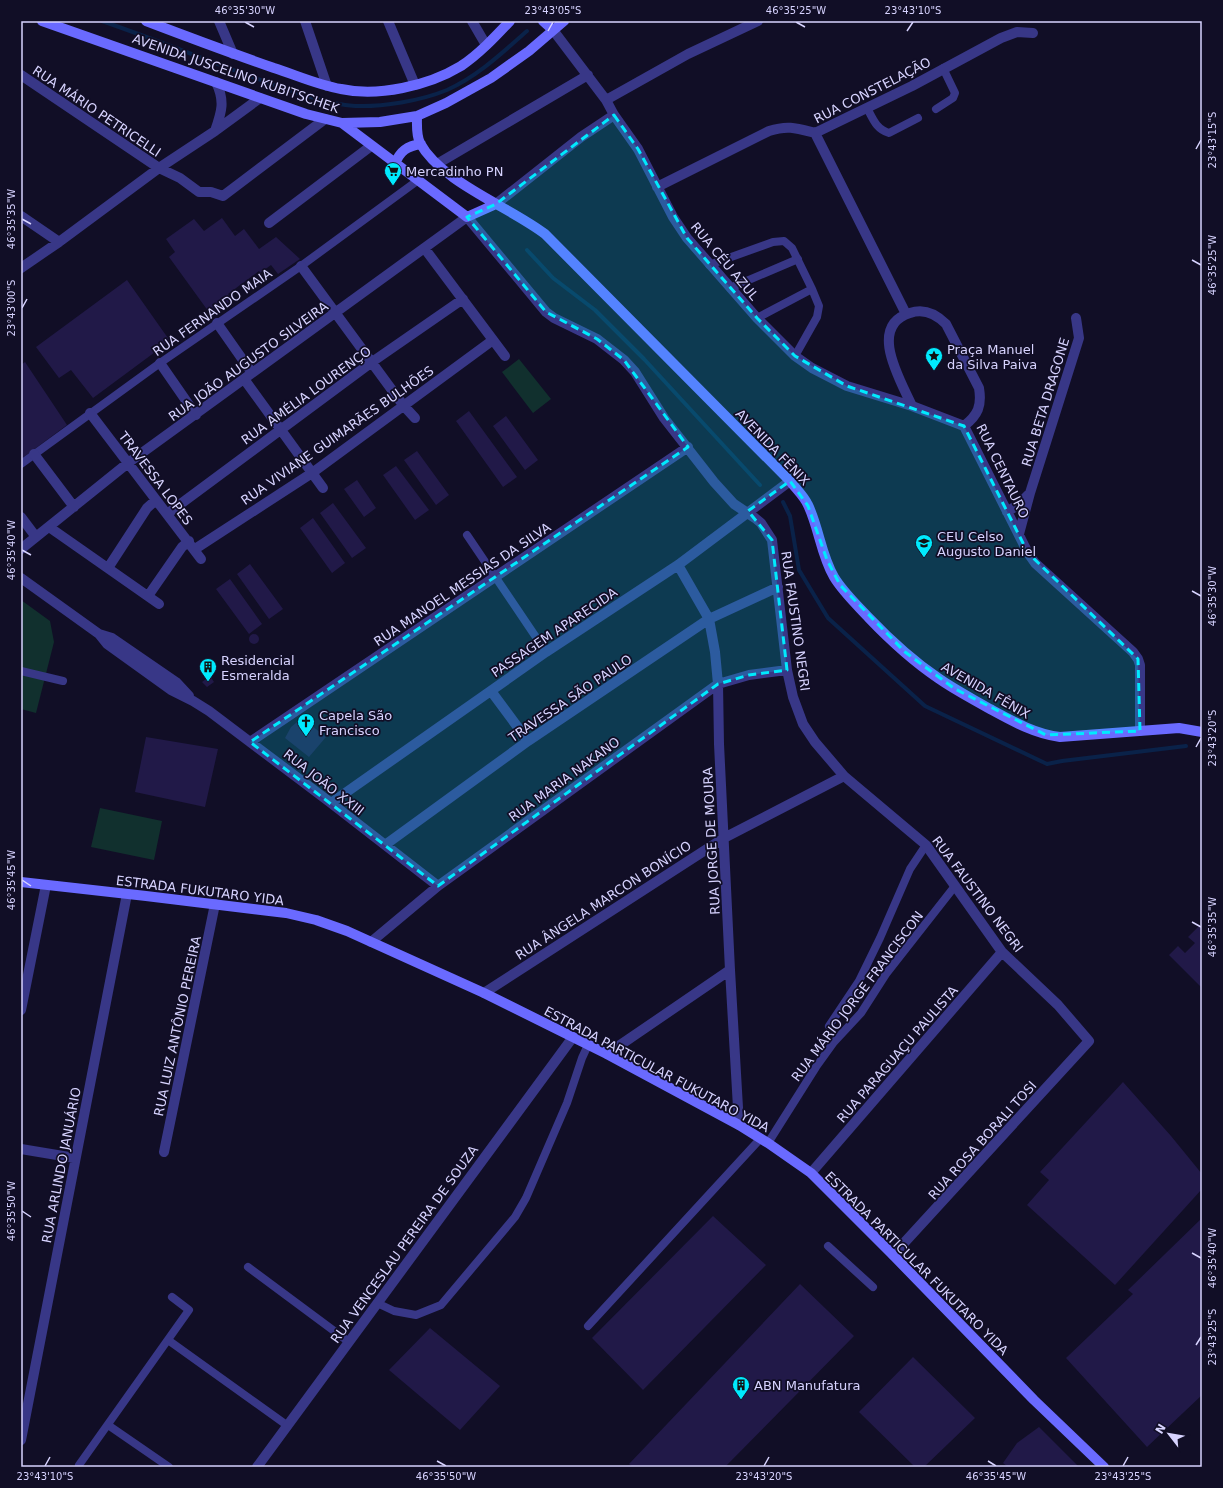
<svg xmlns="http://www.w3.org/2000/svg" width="1223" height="1488" viewBox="0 0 1223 1488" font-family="'DejaVu Sans',sans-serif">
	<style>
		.green { fill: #11302e }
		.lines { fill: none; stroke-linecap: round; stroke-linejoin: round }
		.stream { stroke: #0a2249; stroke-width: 4 }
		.building { fill: #211948 }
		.lane { stroke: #383787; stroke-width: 8 }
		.street { stroke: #383787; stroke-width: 10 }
		.secondary { stroke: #6a6aff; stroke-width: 10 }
		.marked { fill: #00eafe; fill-opacity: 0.2; stroke: #00eafe; stroke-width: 3; stroke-dasharray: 8 5; stroke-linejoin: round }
		.ticks { fill: none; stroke: #d7d3ff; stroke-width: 1.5 }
		.labels { text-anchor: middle; stroke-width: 3.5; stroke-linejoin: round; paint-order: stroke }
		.street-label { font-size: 13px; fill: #d7d3ff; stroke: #110e26 }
		.poi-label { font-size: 13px; fill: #d7d3ff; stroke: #110e26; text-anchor: start }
		.neatline { fill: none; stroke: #d7d3ff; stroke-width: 1.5 }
		.ticks-label { font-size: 10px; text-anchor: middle; fill: #d7d3ff }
	</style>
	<rect width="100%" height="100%" fill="#110e26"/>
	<!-- green -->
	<path class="green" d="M 519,359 L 551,399 L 533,413 L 502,372 Z
		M 21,600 L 50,621 L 54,642 L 36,713 L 21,709 Z
		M 100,808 L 162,821 L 154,860 L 91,847 Z"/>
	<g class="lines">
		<!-- stream -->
		<path class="stream" d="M 102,21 C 151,38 199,57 247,75 C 278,86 322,104 355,106 C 383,107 420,101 447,90 C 478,76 502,53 527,31
			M 527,250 L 553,278 L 595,310 L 644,359 L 760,485
			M 783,502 L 790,516 L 799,570 L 828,618 L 925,706 L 1047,764 L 1062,761 L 1186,746"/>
	</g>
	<!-- building -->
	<path class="building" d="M 222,218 L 235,236 L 244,229 L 259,249 L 276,237 L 300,259 L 278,274 L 271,265 L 260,273 L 259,271 L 228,294 L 232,300 L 211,315 L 169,257 L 175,252 L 166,239 L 194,219 L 204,231 Z
		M 127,280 L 170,341 L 93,398 L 71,370 L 59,378 L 36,347 Z
		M 25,362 L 67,425 L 21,459 L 21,365 Z
		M 469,411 L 517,477 L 503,487 L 456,421 Z
		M 506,416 L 538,460 L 525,470 L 493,426 Z
		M 417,451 L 449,495 L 436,505 L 404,460 Z
		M 396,466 L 429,510 L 415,520 L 383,475 Z
		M 357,480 L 376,508 L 364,517 L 344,489 Z
		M 333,503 L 366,548 L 352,558 L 320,513 Z
		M 313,518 L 345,563 L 332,573 L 300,528 Z
		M 250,564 L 283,609 L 269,619 L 237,574 Z
		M 230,579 L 262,624 L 249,634 L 216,589 Z
		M249 639a5 5 0 1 1 10 0a5 5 0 1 1-10 0Z
		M 210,676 L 214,682 L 207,687 L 202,682 Z
		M 302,718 L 326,737 L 309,757 L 285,738 L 291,727 Z
		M 146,737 L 218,749 L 205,807 L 135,792 Z
		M 1199,926 L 1202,929 L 1202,988 L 1169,955 L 1178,946 L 1185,953 L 1195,943 L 1188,937 Z
		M 1123,1082 L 1171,1136 L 1202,1174 L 1202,1189 L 1115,1285 L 1027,1205 L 1049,1180 L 1040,1172 Z
		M 713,1216 L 766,1265 L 643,1390 L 592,1338 Z
		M 1202,1218 L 1202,1395 L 1147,1447 L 1066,1358 L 1133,1294 L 1128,1290 Z
		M 800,1284 L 854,1336 L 725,1467 L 633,1467 L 629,1464 Z
		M 430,1328 L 500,1386 L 460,1430 L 389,1370 Z
		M 913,1357 L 975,1418 L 924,1467 L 915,1467 L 859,1412 Z
		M 1039,1427 L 1079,1467 L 1008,1467 L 1003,1463 L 1017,1443 Z"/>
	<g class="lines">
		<!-- lane -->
		<path class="lane" d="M 867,108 C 873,119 876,129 889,133 L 918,118
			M 936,109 L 953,98 L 955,93 L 943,68
			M 709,265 L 773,242 L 784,241 L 792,248 L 812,289 L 819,306 L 817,317 L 795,356
			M 730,288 L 798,259
			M 757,318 L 812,289
			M 21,464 L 160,363 L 301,266 L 417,181
			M 467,535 L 546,652
			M 21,671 L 63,681
			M 829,1026 L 859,981 L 880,938 L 910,869 L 926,845
			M 768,1143 L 816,1067 L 834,1042 L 861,1013 L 886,974 L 955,886
			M 828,1246 L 873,1287
			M 248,1267 L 349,1342
			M 377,1303 L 394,1311 L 416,1315 L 441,1305 L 515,1217 L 526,1198 L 567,1103 L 582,1058 L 588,1045
			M 588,1326 L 761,1138
			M 168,1340 L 288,1426
			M 108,1425 L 169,1467
			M 79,1465 L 189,1310 L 172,1297"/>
		<!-- street -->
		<path class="street" d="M 219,21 L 233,54
			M 305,21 L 327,86
			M 388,21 L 415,85
			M 472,21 L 486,45
			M 553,30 L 606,100 L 614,115 L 638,149 L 673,217 L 687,238 L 757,318 L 795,356 L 812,368 L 847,386 L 912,406 L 964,426
			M 21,75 L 159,168 L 180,178 L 199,192 L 211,192 L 223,196 L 325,119
			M 606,100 L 688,54 L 758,21
			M 215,131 C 222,111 225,101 216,82
			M 815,133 L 906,314
			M 437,164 L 588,75
			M 657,187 L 769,131 C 788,125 796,128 815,133 L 912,86 L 1001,38 L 1017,32 L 1033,33
			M 496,204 L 581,137 L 614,115
			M 21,216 L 59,242
			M 269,223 L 371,146
			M 425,249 L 505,356
			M 301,266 L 403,405 L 415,418
			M 21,268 L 59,242 L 159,168 L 215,131 L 260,98
			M 217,323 L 252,373
			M 160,363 L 196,415
			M 244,379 L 323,488
			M 912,406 C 901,381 867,326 910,313 C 924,308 936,314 946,324 L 979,388 C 982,406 978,415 964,426
			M 90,413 L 201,559
			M 964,426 L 1028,553 L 1035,563 L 1133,652 L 1138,659 L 1140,665 L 1140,731
			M 34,454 L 74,507
			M 1007,512 L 1019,504 L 1030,493
			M 167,514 L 372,362 L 463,299
			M 21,517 L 36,537
			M 49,527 L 159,604
			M 1019,534 L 1030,493 L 1079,338 L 1076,318
			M 21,549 L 128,463 L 467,217 L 546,312 L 554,318 L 597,339 L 624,360 L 635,372 L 664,418 L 714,482 L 734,504 L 755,518 L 761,523 L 772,540 L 787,670 L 793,697 L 803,724 L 815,742 L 844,776 L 926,845 L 1002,952 L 1058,1005 L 1089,1041 L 893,1255
			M 195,549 L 312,473 L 493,340
			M 678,565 L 709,619 L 715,652 L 718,684 L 719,744 L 730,970 L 739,1125
			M 108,568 L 147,508 L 156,500
			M 21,578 L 99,634 L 107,644 L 171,690 L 193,701 L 209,711 L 331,803 L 438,886
			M 148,596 L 182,547 L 189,541
			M 99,634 L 112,638 L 176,682 L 189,696
			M 491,691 L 528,741
			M 250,742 L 688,447
			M 331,803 L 546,652 L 678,565 L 790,481
			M 385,845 L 528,741 L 709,619 L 778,587
			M 371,942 L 438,886 L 718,684 L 749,675 L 787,670
			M 484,993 L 724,838 L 844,776
			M 21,1010 L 46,885
			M 607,1054 L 730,970
			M 21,1149 L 75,1158
			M 164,1152 L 215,904
			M 811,1173 L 1002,952
			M 21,1440 L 127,894
			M 257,1467 L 573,1037"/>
		<!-- secondary -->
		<path class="secondary" d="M 42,21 L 306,114 L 342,123 L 380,122 L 417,116 L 446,103 L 491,78 L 529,51 L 564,21
			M 146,21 C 188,37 231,53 274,68 C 296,75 318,85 341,89 C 378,97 428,86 461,66 C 479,54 495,37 510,21
			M 543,21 L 553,30
			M 417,116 C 417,124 416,135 420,143 C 441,182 510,207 545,234 L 790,481 C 796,489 804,496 808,505 C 819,528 821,555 834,577 C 843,592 857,605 869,618 C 890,640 913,661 938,678 C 955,690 973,699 990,709 C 1012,721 1035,734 1060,737 L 1179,728 L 1202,732
			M 342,123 L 467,217 L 496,204
			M 395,164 C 400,151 407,146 421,144
			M 21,882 L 146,896 L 286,913 L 316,920 L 347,931 L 484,993 L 607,1054 L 739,1125 L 768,1143 L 811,1173 L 893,1255 L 1034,1400 L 1104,1467"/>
	</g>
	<!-- marked area -->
	<path class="marked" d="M 614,115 L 638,149 L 687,238 L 757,318 L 795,356 L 847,386 L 964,426 L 1028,553 L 1138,659 L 1140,731 L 1046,735 L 955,689 L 905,652 L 840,585 L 827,560 L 808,506 L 790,481 L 748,511 L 772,540 L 787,670 L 749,675 L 718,684 L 438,886 L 250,742 L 688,447 L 624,360 L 597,339 L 546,312 L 467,217 L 496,204 Z"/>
	<!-- ticks -->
	<path class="ticks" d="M 245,22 L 254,27M 796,22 L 805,27M 548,31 L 553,22M 907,31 L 913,22M 1196,149 L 1201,140M 22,219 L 31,224M 1192,260 L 1201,265M 22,308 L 27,299M 22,550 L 31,555M 1192,591 L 1201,596M 1196,747 L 1201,738M 22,880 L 31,886M 1192,922 L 1201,927M 22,1211 L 31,1217M 1192,1253 L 1201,1258M 1196,1345 L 1201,1337M 437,1461 L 446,1466M 988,1461 L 996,1466M 45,1466 L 50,1457M 764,1466 L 769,1457M 1123,1466 L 1128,1457"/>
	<!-- icons -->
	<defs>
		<symbol id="supermarket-pin" viewBox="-11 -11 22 30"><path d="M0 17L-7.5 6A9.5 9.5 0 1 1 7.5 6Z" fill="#00eafe" stroke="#110e26"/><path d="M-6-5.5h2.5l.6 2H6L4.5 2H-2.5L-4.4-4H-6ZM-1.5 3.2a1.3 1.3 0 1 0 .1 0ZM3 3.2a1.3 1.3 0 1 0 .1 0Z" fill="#111"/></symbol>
		<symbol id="sight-pin" viewBox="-11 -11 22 30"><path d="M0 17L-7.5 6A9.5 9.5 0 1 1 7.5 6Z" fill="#00eafe" stroke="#110e26"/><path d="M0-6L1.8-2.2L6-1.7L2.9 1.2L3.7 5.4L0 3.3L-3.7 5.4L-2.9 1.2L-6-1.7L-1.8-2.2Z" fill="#111"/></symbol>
		<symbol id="school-pin" viewBox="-11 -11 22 30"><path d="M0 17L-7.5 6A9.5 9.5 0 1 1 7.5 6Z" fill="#00eafe" stroke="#110e26"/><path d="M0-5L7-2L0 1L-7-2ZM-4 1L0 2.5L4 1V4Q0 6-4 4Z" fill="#111"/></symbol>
		<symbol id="building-pin" viewBox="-11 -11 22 30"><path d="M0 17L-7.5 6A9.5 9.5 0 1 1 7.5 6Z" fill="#00eafe" stroke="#110e26"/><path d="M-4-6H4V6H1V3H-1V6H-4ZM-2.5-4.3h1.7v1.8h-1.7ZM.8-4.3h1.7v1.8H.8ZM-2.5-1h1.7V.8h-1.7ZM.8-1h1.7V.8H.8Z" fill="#111"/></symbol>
		<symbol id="church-pin" viewBox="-11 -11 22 30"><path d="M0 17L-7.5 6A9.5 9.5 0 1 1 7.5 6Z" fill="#00eafe" stroke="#110e26"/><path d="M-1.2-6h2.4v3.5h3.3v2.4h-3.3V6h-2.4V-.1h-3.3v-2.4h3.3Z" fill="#111"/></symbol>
	</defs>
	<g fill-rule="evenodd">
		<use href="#supermarket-pin" x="383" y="161" width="20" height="27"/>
		<use href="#sight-pin" x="924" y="346" width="20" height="27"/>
		<use href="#school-pin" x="914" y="533" width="20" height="27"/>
		<use href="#building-pin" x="198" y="657" width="20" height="27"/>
		<use href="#church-pin" x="296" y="712" width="20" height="27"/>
		<use href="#building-pin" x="731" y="1375" width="20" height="27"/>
	</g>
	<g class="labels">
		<!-- street labels -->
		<g class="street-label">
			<text transform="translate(236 73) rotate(19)" y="5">AVENIDA JUSCELINO KUBITSCHEK</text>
			<text transform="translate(872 90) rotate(-27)" y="5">RUA CONSTELAÇÃO</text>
			<text transform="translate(97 111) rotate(34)" y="5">RUA MÁRIO PETRICELLI</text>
			<text transform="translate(725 261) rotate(50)" y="5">RUA CÉU AZUL</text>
			<text transform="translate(212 312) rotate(-35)" y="5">RUA FERNANDO MAIA</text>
			<text transform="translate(248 361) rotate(-36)" y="5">RUA JOÃO AUGUSTO SILVEIRA</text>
			<text transform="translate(306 395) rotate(-36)" y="5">RUA AMÉLIA LOURENÇO</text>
			<text transform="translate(1045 402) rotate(-73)" y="5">RUA BETA DRAGONE</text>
			<text transform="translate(337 435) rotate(-35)" y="5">RUA VIVIANE GUIMARÃES BULHÕES</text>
			<text transform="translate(773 447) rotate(46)" y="5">AVENIDA FÊNIX</text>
			<text transform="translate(1003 471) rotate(64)" y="5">RUA CENTAURO</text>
			<text transform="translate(156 478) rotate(53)" y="5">TRAVESSA LOPES</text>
			<text transform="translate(462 584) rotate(-34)" y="5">RUA MANOEL MESSIAS DA SILVA</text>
			<text transform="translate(796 621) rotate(82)" y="5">RUA FAUSTINO NEGRI</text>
			<text transform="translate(554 632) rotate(-34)" y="5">PASSAGEM APARECIDA</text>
			<text transform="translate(986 690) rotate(30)" y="5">AVENIDA FÊNIX</text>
			<text transform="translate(570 698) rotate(-34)" y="5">TRAVESSA SÃO PAULO</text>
			<text transform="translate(564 779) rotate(-36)" y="5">RUA MARIA NAKANO</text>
			<text transform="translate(324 782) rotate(38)" y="5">RUA JOÃO XXIII</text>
			<text transform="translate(711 841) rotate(-93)" y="5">RUA JORGE DE MOURA</text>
			<text transform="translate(200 890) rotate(7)" y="5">ESTRADA FUKUTARO YIDA</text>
			<text transform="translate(978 894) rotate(53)" y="5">RUA FAUSTINO NEGRI</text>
			<text transform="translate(603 900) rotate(-33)" y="5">RUA ÂNGELA MARCON BONÍCIO</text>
			<text transform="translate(857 996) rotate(-53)" y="5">RUA MÁRIO JORGE FRANCISCON</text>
			<text transform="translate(177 1026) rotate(-78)" y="5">RUA LUIZ ANTÔNIO PEREIRA</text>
			<text transform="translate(897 1054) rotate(-49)" y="5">RUA PARAGUAÇU PAULISTA</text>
			<text transform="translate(657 1069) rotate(28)" y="5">ESTRADA PARTICULAR FUKUTARO YIDA</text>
			<text transform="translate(982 1140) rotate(-48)" y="5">RUA ROSA BORALI TOSI</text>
			<text transform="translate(61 1165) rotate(-79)" y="5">RUA ARLINDO JANUÁRIO</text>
			<text transform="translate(404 1244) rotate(-54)" y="5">RUA VENCESLAU PEREIRA DE SOUZA</text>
			<text transform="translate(917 1263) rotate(45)" y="5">ESTRADA PARTICULAR FUKUTARO YIDA</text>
		</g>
		<!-- poi labels -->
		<g class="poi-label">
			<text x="406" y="176">Mercadinho PN</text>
			<text x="947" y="354">Praça Manuel<tspan x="947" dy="15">da Silva Paiva</tspan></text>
			<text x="937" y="541">CEU Celso<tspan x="937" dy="15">Augusto Daniel</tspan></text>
			<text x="221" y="665">Residencial<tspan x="221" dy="15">Esmeralda</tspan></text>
			<text x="319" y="720">Capela São<tspan x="319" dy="15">Francisco</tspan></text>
			<text x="754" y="1390">ABN Manufatura</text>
		</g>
	</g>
	<!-- border -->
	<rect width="1223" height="1488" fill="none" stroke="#110e26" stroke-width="44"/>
	<!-- north arrow -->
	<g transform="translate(1169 1434) rotate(301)" stroke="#110e26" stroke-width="3" paint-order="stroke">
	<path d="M0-3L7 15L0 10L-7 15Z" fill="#d7d3ff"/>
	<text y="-6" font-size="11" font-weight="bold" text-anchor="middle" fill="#d7d3ff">N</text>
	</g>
	<rect x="22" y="22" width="1179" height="1444" class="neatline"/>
	<g class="ticks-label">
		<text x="245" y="14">46°35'30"W</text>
		<text x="553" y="14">23°43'05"S</text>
		<text x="796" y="14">46°35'25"W</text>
		<text x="913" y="14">23°43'10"S</text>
		<text transform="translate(1212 140) rotate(-90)" y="4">23°43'15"S</text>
		<text transform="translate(11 219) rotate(-90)" y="4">46°35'35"W</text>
		<text transform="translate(1212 265) rotate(-90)" y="4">46°35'25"W</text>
		<text transform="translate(11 308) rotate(-90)" y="4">23°43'00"S</text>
		<text transform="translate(11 550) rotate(-90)" y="4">46°35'40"W</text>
		<text transform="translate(1212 596) rotate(-90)" y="4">46°35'30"W</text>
		<text transform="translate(1212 738) rotate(-90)" y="4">23°43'20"S</text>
		<text transform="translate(11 880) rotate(-90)" y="4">46°35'45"W</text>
		<text transform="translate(1212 927) rotate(-90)" y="4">46°35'35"W</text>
		<text transform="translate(11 1211) rotate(-90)" y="4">46°35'50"W</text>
		<text transform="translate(1212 1258) rotate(-90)" y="4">46°35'40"W</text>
		<text transform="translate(1212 1337) rotate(-90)" y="4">23°43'25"S</text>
		<text x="45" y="1480">23°43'10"S</text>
		<text x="446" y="1480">46°35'50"W</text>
		<text x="764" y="1480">23°43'20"S</text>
		<text x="996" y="1480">46°35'45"W</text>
		<text x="1123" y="1480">23°43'25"S</text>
	</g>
</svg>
